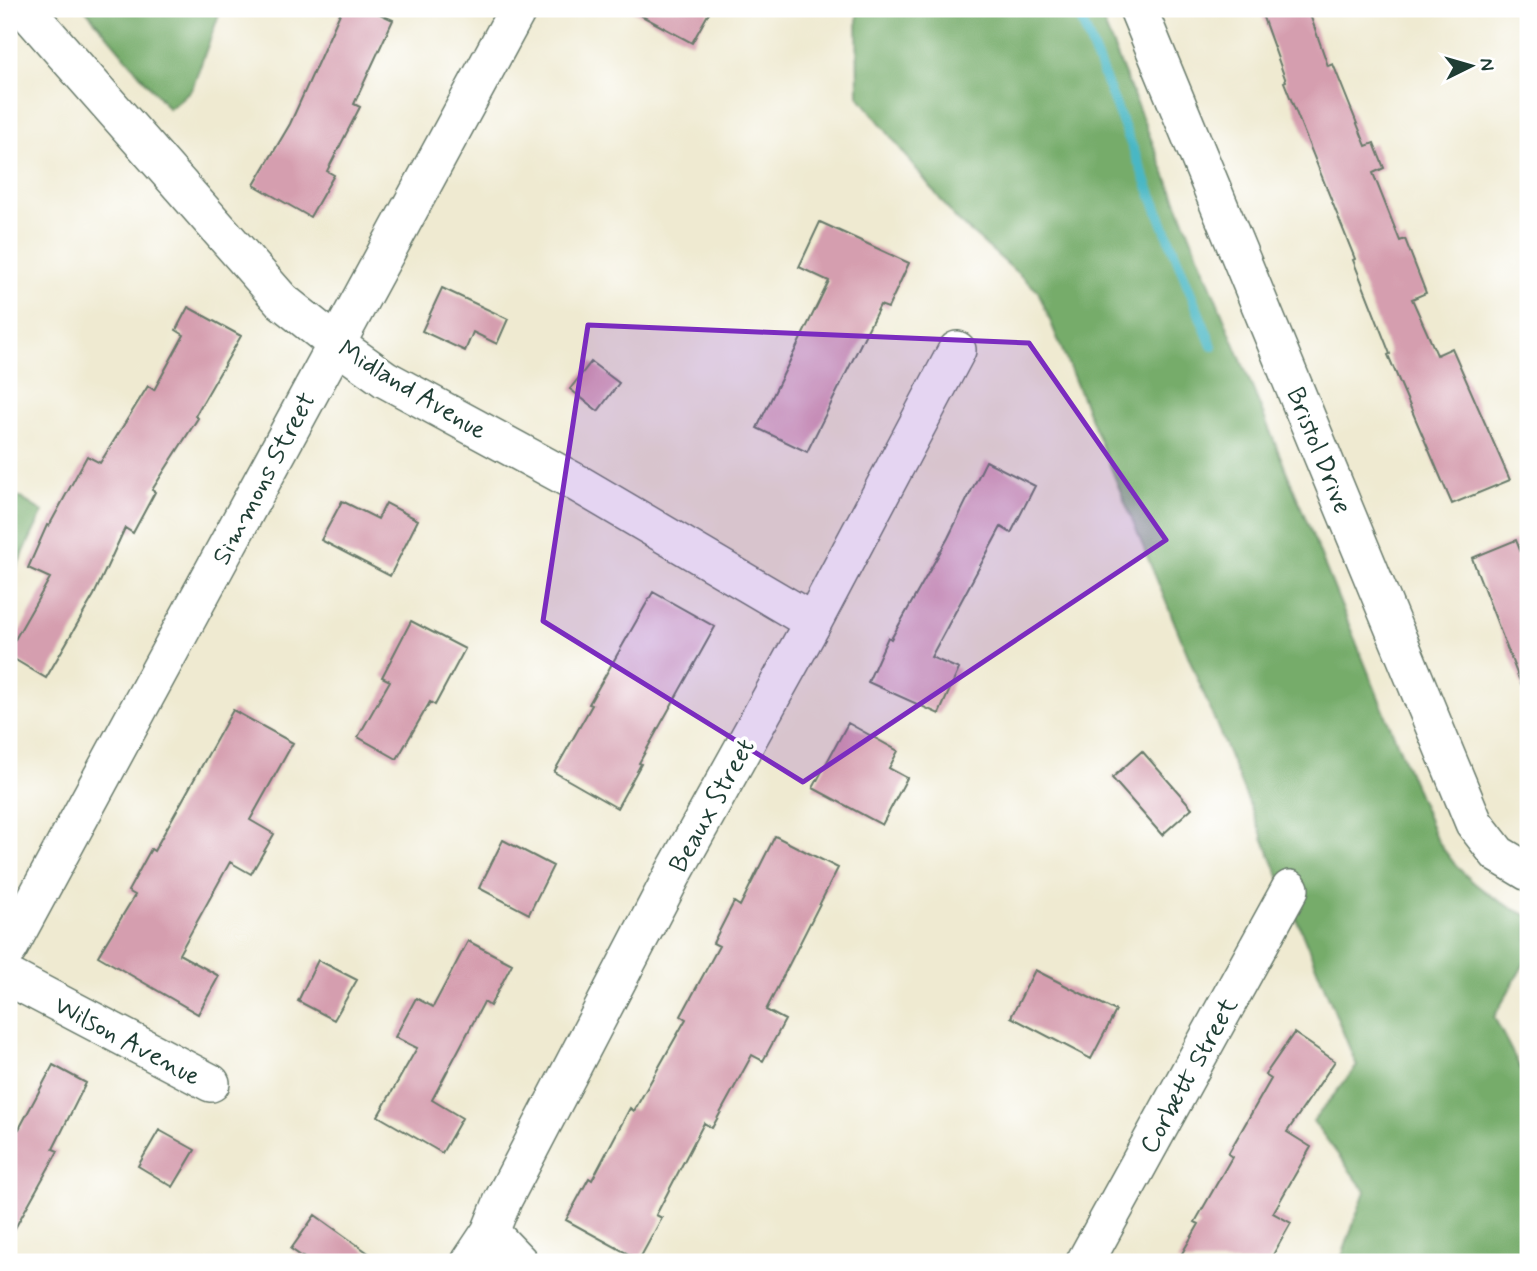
<svg xmlns="http://www.w3.org/2000/svg" width="1537" height="1271" viewBox="0 0 1537 1271" font-family="Mynerve,sans-serif">
	<style>
		.forest { fill: #76ac6a; stroke: #4a744f; stroke-width: 2 }
		.lines { fill: none; stroke-linecap: round; stroke-linejoin: round }
		.stream { stroke: #4ab7c4; stroke-width: 10 }
		.building { fill: #d59eaf }
		.street-casing { stroke: #687a6b; stroke-width: 40 }
		.street { stroke: #fff; stroke-width: 37 }
		.marked { fill: #7b2cbf; fill-opacity: 0.2; stroke: #7b2cbf; stroke-width: 5; stroke-linejoin: round }
		.labels { text-anchor: middle; stroke-width: 7; stroke-linejoin: round; paint-order: stroke }
		.street-label { font-size: 26px; fill: #1f3d34; stroke: #fff }
	</style>
	<rect width="100%" height="100%" fill="#fff"/>
	<filter id="ink" filterUnits="userSpaceOnUse"><feTurbulence type="fractalNoise" baseFrequency=".0143" numOctaves="2"/><feDisplacementMap in="SourceGraphic" scale="14" xChannelSelector="R" yChannelSelector="G"/><feConvolveMatrix kernelMatrix="1 2 1 2 8 2 1 2 1" color-interpolation-filters="sRGB"/></filter>
	<filter id="wash" filterUnits="userSpaceOnUse"><feTurbulence type="fractalNoise" baseFrequency=".00686" numOctaves="4" result="noise"/><feDisplacementMap in="SourceGraphic" scale="28" xChannelSelector="R" yChannelSelector="G"/><feGaussianBlur stdDeviation="1.57" result="paint"/><feColorMatrix in="noise" values="0 0 0 0 0 0 0 0 0 0 0 0 0 0 0 0 0 1.4 0 .05"/><feComposite in="paint" operator="in"/></filter>
	<g filter="url(#wash)">
		<rect width="100%" height="100%" fill="#efead1"/>
		<!-- forest -->
		<path class="forest" d="M 85,9 L 221,9 L 192,89 L 169,109 Z
			M 857,9 L 1098,9 L 1435,836 C 1457,874 1488,898 1528,916 L 1528,957 L 1494,1017 L 1528,1083 L 1528,1262 L 1340,1262 L 1365,1191 L 1313,1121 L 1357,1066 L 1038,291 L 955,218 L 858,95 Z
			M 9,491 L 43,512 L 9,583 Z"/>
		<g class="lines">
			<!-- stream -->
			<path class="stream" d="M 1077,9 L 1212,346"/>
		</g>
		<g id="blocks">
			<!-- building -->
			<path class="building" d="M 342,9 L 369,9 L 393,20 L 354,104 L 360,107 L 327,171 L 334,175 L 310,217 L 254,185 L 290,124 Z
				M 629,9 L 711,9 L 692,43 Z
				M 1260,9 L 1308,9 L 1328,66 L 1333,64 L 1366,146 L 1374,143 L 1384,168 L 1373,173 L 1400,241 L 1405,239 L 1426,293 L 1412,299 L 1437,355 L 1452,348 L 1510,480 L 1452,504 L 1388,355 L 1390,354 L 1353,260 L 1355,259 L 1284,82 L 1286,81 Z
				M 820,222 L 909,263 L 888,308 L 880,305 L 807,452 L 757,428 L 829,281 L 799,267 Z
				M 442,288 L 508,319 L 497,344 L 473,332 L 465,351 L 422,331 Z
				M 188,307 L 241,336 L 195,416 L 198,418 L 152,490 L 155,492 L 133,533 L 125,528 L 94,595 L 46,678 L 9,656 L 9,650 L 50,578 L 28,568 L 47,525 L 49,526 L 87,456 L 100,463 L 148,386 L 154,390 L 184,335 L 176,330 Z
				M 591,362 L 619,383 L 598,411 L 570,389 Z
				M 986,461 L 1035,486 L 1011,533 L 1001,527 L 931,657 L 959,669 L 939,714 L 868,682 L 888,637 L 891,639 L 948,538 Z
				M 342,501 L 378,519 L 386,503 L 418,520 L 390,576 L 321,540 Z
				M 1516,540 L 1528,571 L 1528,694 L 1525,694 L 1472,558 Z
				M 653,592 L 715,627 L 639,763 L 641,764 L 617,808 L 554,772 L 592,705 L 589,704 Z
				M 411,621 L 465,649 L 435,705 L 430,702 L 397,759 L 358,737 L 390,681 L 382,677 Z
				M 233,710 L 293,743 L 250,820 L 274,834 L 251,874 L 230,862 L 179,954 L 219,976 L 198,1014 L 98,956 L 135,895 L 128,891 L 151,849 L 154,851 Z
				M 848,723 L 898,751 L 889,768 L 907,778 L 882,825 L 813,788 Z
				M 1142,751 L 1192,808 L 1162,835 L 1112,778 Z
				M 775,836 L 838,868 L 766,1010 L 785,1020 L 763,1061 L 752,1055 L 712,1128 L 704,1123 L 656,1215 L 662,1218 L 639,1260 L 566,1220 L 589,1178 L 592,1180 L 630,1108 L 634,1111 L 686,1019 L 681,1016 L 719,946 L 713,943 L 734,902 L 740,906 Z
				M 503,840 L 553,866 L 529,914 L 479,888 Z
				M 468,941 L 512,964 L 490,1006 L 484,1002 L 432,1100 L 462,1118 L 442,1153 L 378,1116 L 417,1048 L 395,1037 L 416,998 L 433,1007 Z
				M 318,960 L 357,980 L 334,1020 L 298,1001 Z
				M 1035,970 L 1116,1011 L 1091,1059 L 1011,1017 Z
				M 1294,1033 L 1335,1061 L 1287,1132 L 1311,1147 L 1273,1213 L 1291,1223 L 1269,1262 L 1177,1262 L 1199,1224 L 1195,1222 L 1232,1157 L 1228,1154 L 1271,1079 L 1265,1075 Z
				M 53,1065 L 86,1083 L 53,1149 L 58,1151 L 9,1239 L 9,1123 L 19,1129 Z
				M 159,1130 L 195,1150 L 173,1187 L 138,1166 Z
				M 315,1215 L 381,1262 L 310,1262 L 291,1249 Z"/>
		</g>
	</g>
	<g filter="url(#ink)">
		<use href="#blocks" fill-opacity="0" stroke="#687a6b" stroke-width="2"/>
		<g class="lines">
			<defs>
				<path id="street" d="M 25,9 L 282,301 L 336,344 L 385,379 L 577,483 L 813,622
					M 1138,9 L 1474,823 L 1498,854 L 1528,872
					M 9,948 L 518,9
					M 9,977 L 211,1083
					M 490,1232 L 519,1262
					M 470,1262 L 490,1232 L 503,1200 L 672,876 L 813,622 L 957,350
					M 1085,1262 L 1290,889"/>
			</defs>
			<!-- street casing -->
			<use href="#street" class="street-casing"/>
			<!-- street -->
			<use href="#street" class="street"/>
		</g>
	</g>
	<!-- marked area -->
	<path class="marked" d="M 588,325 L 1029,343 L 1166,540 L 803,782 L 543,621 Z"/>
	<g class="labels">
		<!-- street labels -->
		<g class="street-label">
			<text transform="translate(413 389) rotate(31)" y="9">Midland Avenue</text>
			<text transform="translate(1320 450) rotate(68)" y="9">Bristol Drive</text>
			<text transform="translate(263 478) rotate(-62)" y="9">Simmons Street</text>
			<text transform="translate(711 805) rotate(-61)" y="9">Beaux Street</text>
			<text transform="translate(128 1040) rotate(28)" y="9">Wilson Avenue</text>
			<text transform="translate(1188 1075) rotate(-61)" y="9">Corbett Street</text>
		</g>
	</g>
	<!-- margin -->
	<rect width="1537" height="1271" fill="none" stroke="#fff" stroke-width="35"/>
	<!-- north arrow -->
	<g transform="translate(1471 66) rotate(85)" stroke="#ffffff" stroke-width="5" paint-order="stroke">
	<path d="M0-5L12 26L0 18L-12 26Z" fill="#1f3d34"/>
	<text y="-10" font-size="19" font-weight="bold" text-anchor="middle" fill="#1f3d34">N</text>
	</g>
</svg>
